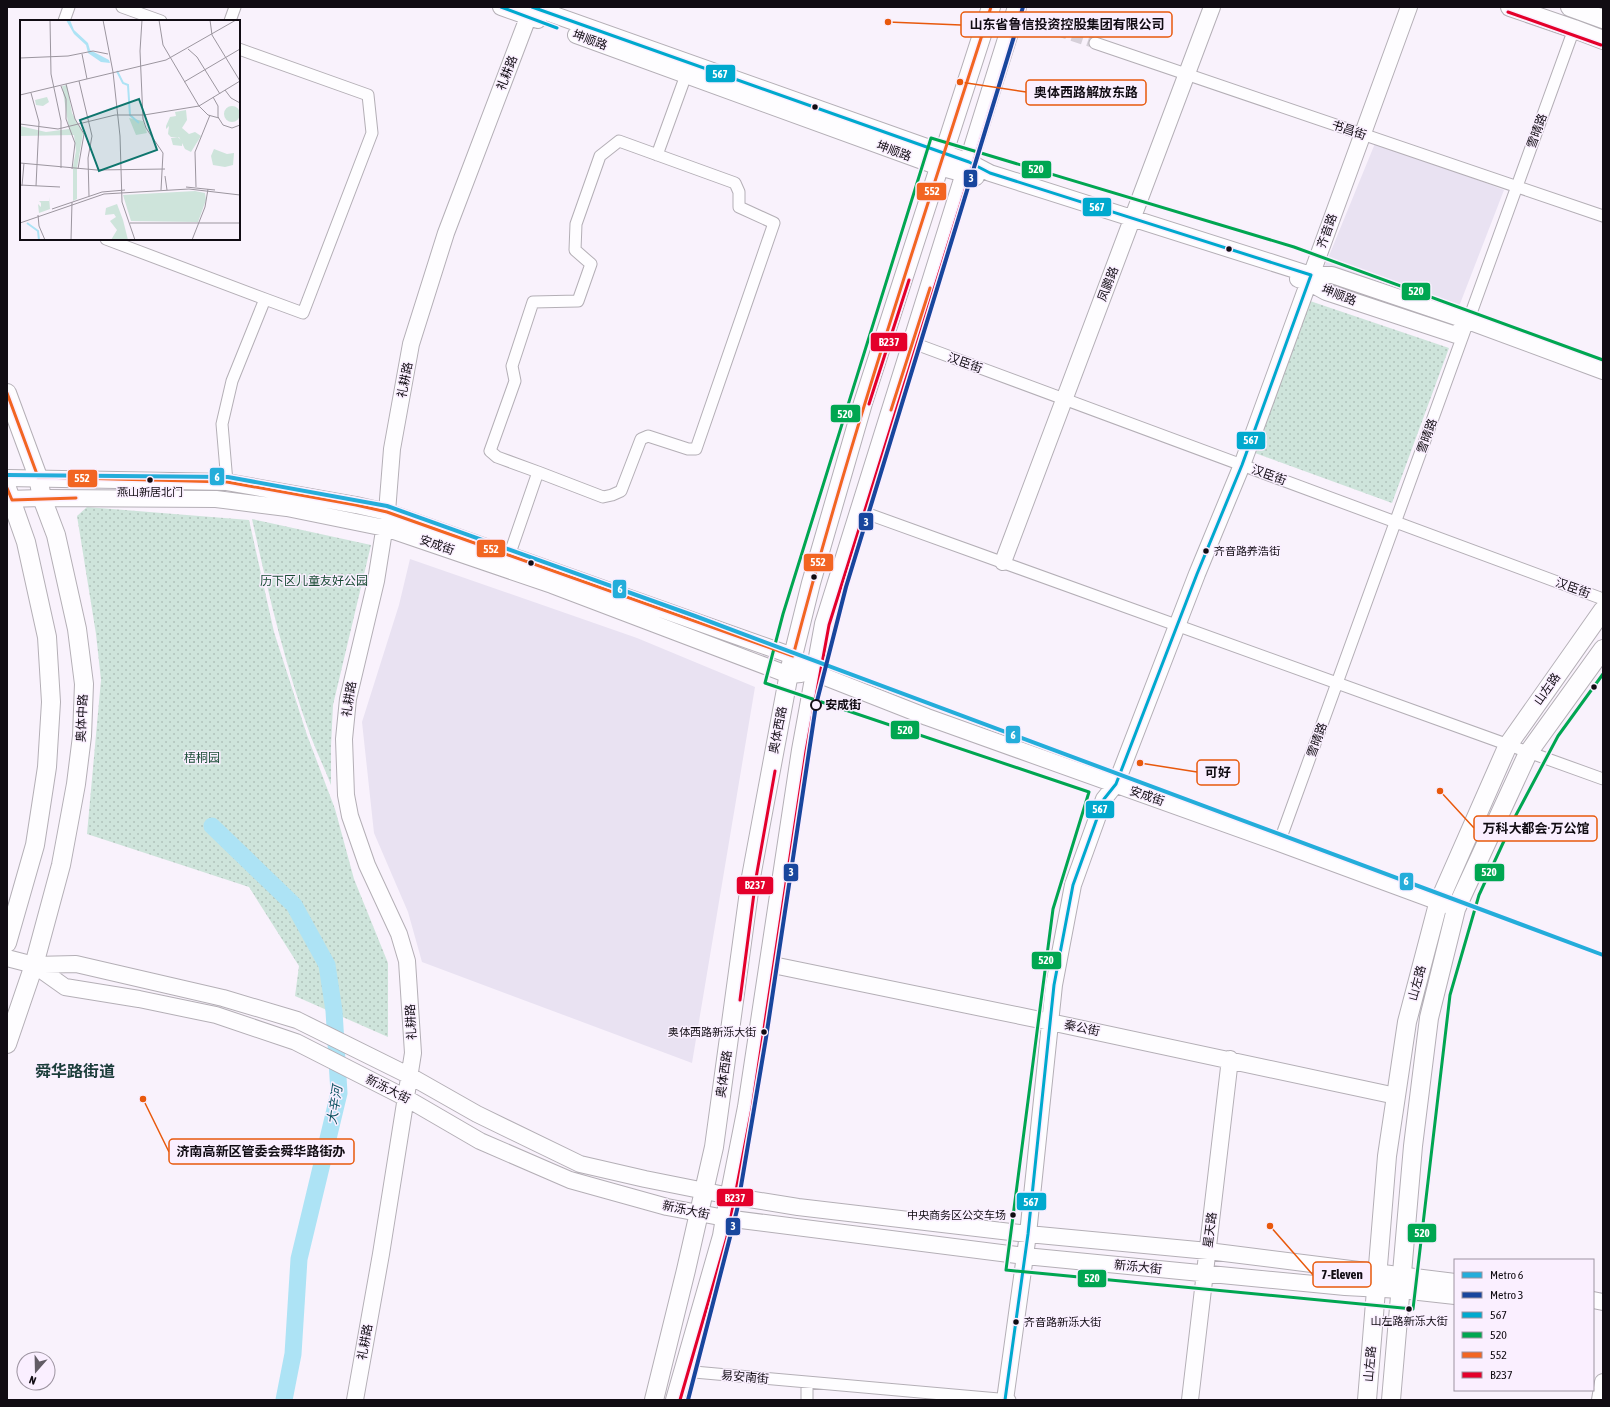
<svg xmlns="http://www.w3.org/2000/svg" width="1610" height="1407" viewBox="0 0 1610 1407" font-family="'Asap Condensed','Noto Sans SC',sans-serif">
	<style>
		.education { fill: #e9e2f2 }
		.park { fill: url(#park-dots) }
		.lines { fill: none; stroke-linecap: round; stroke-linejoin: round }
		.river { stroke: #ade3f5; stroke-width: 17 }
		.street-tunnel { stroke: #d6d0d9; stroke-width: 11; stroke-dasharray: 11 5.5; stroke-linecap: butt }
		.street-casing { stroke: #b4afb6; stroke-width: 13 }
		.secondary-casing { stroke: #b4afb6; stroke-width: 18 }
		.primary-casing { stroke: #b4afb6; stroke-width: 20 }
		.street { stroke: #fefdff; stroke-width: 11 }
		.secondary { stroke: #fefdff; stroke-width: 16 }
		.primary { stroke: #fefdff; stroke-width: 18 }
		.bus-1-casing { stroke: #faefff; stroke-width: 6 }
		.bus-2-casing { stroke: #faefff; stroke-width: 6 }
		.bus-3-casing { stroke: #faefff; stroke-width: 6 }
		.bus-4-casing { stroke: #faefff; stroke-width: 6 }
		.bus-1 { stroke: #00a9ce; stroke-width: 3 }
		.bus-2 { stroke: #00a651; stroke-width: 3 }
		.bus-3 { stroke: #f26522; stroke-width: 3 }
		.bus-4 { stroke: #e4002b; stroke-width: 3 }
		.metro-1-casing { stroke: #faefff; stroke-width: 7 }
		.metro-2-casing { stroke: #faefff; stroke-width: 7 }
		.metro-1 { stroke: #24adda; stroke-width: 4 }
		.metro-2 { stroke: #18469d; stroke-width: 4 }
		.bus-dot { fill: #110c13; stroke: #faefff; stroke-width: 1.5 }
		.stop-dot { fill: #faefff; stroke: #110c13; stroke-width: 2 }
		.labels { text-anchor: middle; stroke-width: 3; stroke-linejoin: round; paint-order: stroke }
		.bus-label { font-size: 11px; fill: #110c13; stroke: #faefff }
		.street-label { font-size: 12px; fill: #110c13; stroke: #faefff }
		.park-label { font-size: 12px; fill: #194c35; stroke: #faefff }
		.stop-label { font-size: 12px; font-weight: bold; fill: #110c13; stroke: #faefff; text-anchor: start }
		.water-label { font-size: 13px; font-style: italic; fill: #0b5261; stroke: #faefff }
		.district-label { font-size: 16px; font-weight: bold; fill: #1b3d3a; stroke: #faefff }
		.inset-river { fill: none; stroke: #ade3f5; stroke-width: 2 }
		.inset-road { fill: none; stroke: #9c969f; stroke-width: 1 }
		.view { fill: #0f766e; fill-opacity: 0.15; stroke: #0f766e; stroke-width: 2 }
		.inset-edge { fill: none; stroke: #110c13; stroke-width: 2 }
		.leader { fill: none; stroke: #e8590c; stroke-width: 1.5 }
		.callout-dot { fill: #e8590c; stroke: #faefff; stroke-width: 1.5 }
		.callout { fill: #faefff; stroke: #e8590c; stroke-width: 1.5 }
		.callout-label { font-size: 13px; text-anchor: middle; font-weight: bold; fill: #110c13 }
		.line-badge { stroke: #faefff; stroke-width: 1.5 }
		.badge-label { font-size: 11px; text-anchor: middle; font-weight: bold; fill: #fff }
	</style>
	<defs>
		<pattern id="park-dots" width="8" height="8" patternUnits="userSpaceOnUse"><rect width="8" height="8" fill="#cee4db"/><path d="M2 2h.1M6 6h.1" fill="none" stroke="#b0c2bb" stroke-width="1.8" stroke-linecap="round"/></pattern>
	</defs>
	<rect width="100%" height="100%" fill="#f9f2fc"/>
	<!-- education -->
	<path class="education" d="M 1376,141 L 1504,190 L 1458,309 L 1324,268 Z
		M 410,559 L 637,638 L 755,687 L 692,1063 L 422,962 L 408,912 L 374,833 L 362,722 L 399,605 Z"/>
	<!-- park -->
	<path class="park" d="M 1310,301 L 1449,348 L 1392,503 L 1255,453 Z
		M 87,507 L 249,520 L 274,632 L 307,735 L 335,809 L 354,879 L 388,963 L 388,1037 L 295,996 L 299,966 L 249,887 L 87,834 L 101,680 L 96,634 L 77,516 Z
		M 252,519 L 371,545 L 333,705 L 331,746 L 331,785 C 325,769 317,753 311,737 C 285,666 268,592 252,519 Z"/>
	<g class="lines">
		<!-- river -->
		<path class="river" d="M 212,826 L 294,905 L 327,965 L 334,1011 L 339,1093 L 299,1259 L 293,1354 L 284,1400"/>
		<!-- street-tunnel -->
		<path class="street-tunnel" d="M 1041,25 L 1095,43"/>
		<defs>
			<path id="street" d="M 122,7 L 161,21
				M 1014,15 L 1041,25
				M 64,21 L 69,7
				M 230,21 L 235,7
				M 1095,43 L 1603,216
				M 657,155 L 686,75
				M 106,239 L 265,299
				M 913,343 L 1603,599
				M 227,482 L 222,424 L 232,381 L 265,299 L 303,313 L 372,133 L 368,95 L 239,49
				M 860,511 L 1603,779
				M 509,556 L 538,472 L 497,457 L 490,451 L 515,381 L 512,366 L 533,302 L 578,301 L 591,264 L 575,250 L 576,224 L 600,156 L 619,141 L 735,183 L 739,192 L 739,207 L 774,223 L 696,449 L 688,449 L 648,436 L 641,439 L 621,491 L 612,495 L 603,497 L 538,472
				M 1279,843 L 1574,29
				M 683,1371 L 1010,1400
				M 807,1400 L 807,1383"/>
			<path id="secondary" d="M 501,7 L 538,20
				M 532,7 L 969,162 L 990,173 L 1311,275 L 1332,275 L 1468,321 L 1603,371
				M 576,35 L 939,167 L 976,177
				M 1298,279 L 1308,282 L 1326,292 L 1456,335 L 1468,321
				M 7,478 L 227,482 L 356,505 L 387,512 L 793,656 L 815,673 L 927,717 L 1279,843 L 1450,906
				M 7,499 L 42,498 L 216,499 L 287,508 L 385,528 L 552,585 L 789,675 L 801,674
				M 1003,562 L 1212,7
				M 7,958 L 34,965 L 76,964 L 223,998 L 297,1020 L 410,1076 L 477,1114 L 580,1164 L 645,1179 L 730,1196 L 798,1207 L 1028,1234 L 1208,1251 L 1455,1282
				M 768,964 L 1050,1022 L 1396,1096
				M 34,965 L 65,987 L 139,999 L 216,1015 L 296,1042 L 406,1098 L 480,1141 L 570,1180 L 667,1207 L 725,1218 L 1025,1256 L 1345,1287 L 1401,1290 L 1455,1296
				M 1593,1300 L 1603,1302
				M 355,1400 L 381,1254 L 413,1053 L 407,961 L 399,934 L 367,865 L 350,816 L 346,795 L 344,739 L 348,699 L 376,581 L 387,512 L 392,449 L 411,344 L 446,233 L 532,7
				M 1005,1400 L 1028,1234 L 1054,985 L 1073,885 L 1104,799 L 1116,784 L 1197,574 L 1242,465 L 1409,7
				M 1190,1400 L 1230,1059
				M 1600,1400 L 1603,1382"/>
			<path id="primary" d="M 1510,7 L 1574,29 L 1603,40
				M 1570,7 L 1603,19
				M 7,393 L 38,477 L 42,498 L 56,535 L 77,629 L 84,684 L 82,736 L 76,784 L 61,865 L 34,965 L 7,1044
				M 7,488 L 26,542 L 47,637 L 51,702 L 47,767 L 35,845 L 7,943
				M 654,1400 L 686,1270 L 714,1147 L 751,877 L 790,668 L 811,583 L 863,403 L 991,7
				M 675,1400 L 722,1236 L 725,1218 L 747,1107 L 801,750 L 824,624 L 1017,7
				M 1367,1400 L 1387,1156 L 1396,1096 L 1407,1022 L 1438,904 L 1508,745 L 1603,610
				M 1391,1400 L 1413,1146 L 1429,1018 L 1456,909 L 1528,753 L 1603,649"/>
		</defs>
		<!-- street casing -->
		<use href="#street" class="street-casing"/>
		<!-- secondary casing -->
		<use href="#secondary" class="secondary-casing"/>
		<!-- primary casing -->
		<use href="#primary" class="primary-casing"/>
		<!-- street -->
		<use href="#street" class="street"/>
		<!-- secondary -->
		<use href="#secondary" class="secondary"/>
		<!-- primary -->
		<use href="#primary" class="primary"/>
		<defs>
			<path id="bus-1" d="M 501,7 L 557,28
				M 532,7 L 969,162 L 990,173 L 1311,275 L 1242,465 L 1197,574 L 1116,784 L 1104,799 L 1073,885 L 1054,985 L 1028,1234 L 1005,1400"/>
			<path id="bus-2" d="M 1603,360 L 1294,247 L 931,138 L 783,614 L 765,683 L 1089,792 L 1053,909 L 1006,1270 L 1413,1309 L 1450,995 L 1479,895 L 1516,815 L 1558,736 L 1603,674"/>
			<path id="bus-3" d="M 7,393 L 38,477 L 227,482 L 356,505 L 387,512 L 793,656 C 850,437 922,223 991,7
				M 891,410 L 930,288
				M 7,488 L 12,500 L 76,498"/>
			<path id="bus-4" d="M 1508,12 L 1601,45
				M 869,404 L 909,280
				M 740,1000 L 756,878 L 775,771
				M 680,1400 L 727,1237 L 752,1108 L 806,751 L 829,625 L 1022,8"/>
		</defs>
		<!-- bus-1 casing -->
		<use href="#bus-1" class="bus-1-casing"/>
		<!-- bus-2 casing -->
		<use href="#bus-2" class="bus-2-casing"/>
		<!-- bus-3 casing -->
		<use href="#bus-3" class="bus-3-casing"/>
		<!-- bus-4 casing -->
		<use href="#bus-4" class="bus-4-casing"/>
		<!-- bus-1 -->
		<use href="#bus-1" class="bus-1"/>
		<!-- bus-2 -->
		<use href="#bus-2" class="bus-2"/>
		<!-- bus-3 -->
		<use href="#bus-3" class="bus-3"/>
		<!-- bus-4 -->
		<use href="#bus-4" class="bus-4"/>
		<defs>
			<path id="metro-1" d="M 7,475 L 228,477 L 387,506 L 695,616 L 1603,955"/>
			<path id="metro-2" d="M 688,1400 L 737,1210 L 766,1038 L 816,705 L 846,587 L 1023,7"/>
		</defs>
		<!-- metro-1 casing -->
		<use href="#metro-1" class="metro-1-casing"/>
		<!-- metro-2 casing -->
		<use href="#metro-2" class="metro-2-casing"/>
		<!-- metro-1 -->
		<use href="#metro-1" class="metro-1"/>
		<!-- metro-2 -->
		<use href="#metro-2" class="metro-2"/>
	</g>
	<!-- markers -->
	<g class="bus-dot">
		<circle cx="815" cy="107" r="3.5"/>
		<circle cx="1229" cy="249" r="3.5"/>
		<circle cx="150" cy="480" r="3.5"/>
		<circle cx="1206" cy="551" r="3.5"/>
		<circle cx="531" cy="563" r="3.5"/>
		<circle cx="814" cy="577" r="3.5"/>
		<circle cx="1594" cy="687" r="3.5"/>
		<circle cx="764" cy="1032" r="3.5"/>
		<circle cx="1013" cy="1215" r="3.5"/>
		<circle cx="1409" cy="1309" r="3.5"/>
		<circle cx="1016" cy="1322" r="3.5"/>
	</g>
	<circle class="stop-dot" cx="816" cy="705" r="5"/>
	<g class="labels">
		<!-- bus labels -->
		<g class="bus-label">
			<text x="150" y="496">燕山新居北门</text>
			<text x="1214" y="555" text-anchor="start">齐音路养浩街</text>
			<text x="756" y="1036" text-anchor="end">奥体西路新泺大街</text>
			<text x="1006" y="1219" text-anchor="end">中央商务区公交车场</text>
			<text x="1409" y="1325">山左路新泺大街</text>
			<text x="1024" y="1326" text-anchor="start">齐音路新泺大街</text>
		</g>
		<!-- street labels -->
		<g class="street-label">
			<text transform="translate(590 40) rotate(20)" y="4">坤顺路</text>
			<text transform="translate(507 73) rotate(-69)" y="4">礼耕路</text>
			<text transform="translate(1349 130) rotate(19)" y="4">书昌街</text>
			<text transform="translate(1537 131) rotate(-70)" y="4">雪晴路</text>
			<text transform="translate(894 151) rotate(20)" y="4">坤顺路</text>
			<text transform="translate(1327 231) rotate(-70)" y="4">齐音路</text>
			<text transform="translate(1108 284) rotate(-69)" y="4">凤鹏路</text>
			<text transform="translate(1339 295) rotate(21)" y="4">坤顺路</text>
			<text transform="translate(965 363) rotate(20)" y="4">汉臣街</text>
			<text transform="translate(405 380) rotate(-79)" y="4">礼耕路</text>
			<text transform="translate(1427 436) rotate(-70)" y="4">雪晴路</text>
			<text transform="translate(1269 475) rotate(20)" y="4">汉臣街</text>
			<text transform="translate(437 545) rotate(19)" y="4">安成街</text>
			<text transform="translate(1573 588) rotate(20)" y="4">汉臣街</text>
			<text transform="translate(1547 689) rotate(-55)" y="4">山左路</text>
			<text transform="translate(349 699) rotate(-81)" y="4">礼耕路</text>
			<text transform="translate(82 718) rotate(-87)" y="4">奥体中路</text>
			<text transform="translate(778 730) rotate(-79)" y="4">奥体西路</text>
			<text transform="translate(1317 740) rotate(-70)" y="4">雪晴路</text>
			<text transform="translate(1147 796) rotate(19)" y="4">安成街</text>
			<text transform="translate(1417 983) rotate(-75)" y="4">山左路</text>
			<text transform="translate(411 1022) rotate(-93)" y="4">礼耕路</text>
			<text transform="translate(1082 1028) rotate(12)" y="4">秦公街</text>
			<text transform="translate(724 1074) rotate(-82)" y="4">奥体西路</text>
			<text transform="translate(388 1089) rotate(27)" y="4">新泺大街</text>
			<text transform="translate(686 1210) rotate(12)" y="4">新泺大街</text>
			<text transform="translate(1210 1230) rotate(-83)" y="4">星天路</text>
			<text transform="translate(1138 1267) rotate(6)" y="4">新泺大街</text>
			<text transform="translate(365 1342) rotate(-80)" y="4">礼耕路</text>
			<text transform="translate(1370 1364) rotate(-85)" y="4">山左路</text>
			<text transform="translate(745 1377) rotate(5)" y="4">易安南街</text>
		</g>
		<!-- park labels -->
		<g class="park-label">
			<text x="314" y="585">历下区儿童友好公园</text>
			<text x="202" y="762">梧桐园</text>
		</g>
		<!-- stop labels -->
		<g class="stop-label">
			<text x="825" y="709">安成街</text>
		</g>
		<!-- water labels -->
		<g class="water-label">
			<text transform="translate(334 1105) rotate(-81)" y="5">大辛河</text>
		</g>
		<!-- district labels -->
		<g class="district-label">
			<text x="75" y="1077">舜华路街道</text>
		</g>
	</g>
	<!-- overview -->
	<g transform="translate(20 20)">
		<rect width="220" height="220" fill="#f9f2fc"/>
		<path d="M 194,129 L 207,134 L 214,133 L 213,145 L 205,147 L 193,145 L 191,136 ZM 97,184 L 103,200 L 108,220 L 91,220 L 97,210 L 90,201 L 96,197 L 94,194 L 85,195 L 86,188 Z" fill="#cee4db"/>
		<path d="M 158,117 L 162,121 L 162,126 L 153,125 L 151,118 Z" fill="#cee4db"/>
		<path d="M 47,65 L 52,93 L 63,113 L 57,148 L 57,179 L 53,181 L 53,146 L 56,131 L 54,115 L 0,116 L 0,106 L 26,112 L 49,109 L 42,66 ZM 27,77 L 29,82 L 23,86 L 16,85 L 15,80 ZM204 94a8 8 0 1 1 16 0a8 8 0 1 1-16 0ZM 166,90 L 167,100 L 162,108 L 169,114 L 175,112 L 181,116 L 171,132 L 165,129 L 159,117 L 151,117 L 148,114 L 149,106 L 146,109 L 146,106 L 150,97 L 156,96 L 155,92 ZM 109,98 L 123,101 L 127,113 L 116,115 ZM 175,171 L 185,173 L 186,180 L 178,202 L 111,201 L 103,175 ZM 29,177 L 30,189 L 19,193 L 18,184 L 21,187 L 21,183 L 19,181 L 29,181 Z" fill="#cee4db"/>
		<path d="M117 189a8 8 0 1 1 16 0a8 8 0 1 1-16 0Z" fill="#cee4db"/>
		<path d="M 46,0 L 50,0 L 54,10 L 68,23 L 70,30 L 89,40 L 90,43 L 81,42 L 68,33 L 66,25 L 54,14 Z" fill="#ade3f5"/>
		<path class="inset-river" d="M 97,51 L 103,63 L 108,65 L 110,95 L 119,103M 7,203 L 18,211 L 19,220"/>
		<path class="inset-road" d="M 30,0 L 31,54 L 41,101 L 41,148M 83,0 L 93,52 L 100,116 L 102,182 L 115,220M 122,0 L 120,31 L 123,99 L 126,108 L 143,133 L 141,170M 139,0 L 143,25 L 179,86 L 188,95 L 199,98M 168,29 L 177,37 L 200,74M 62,34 L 67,59M 0,38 L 48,36 L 73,31 L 88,34M 59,61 L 72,116 L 68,138 L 69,176M 164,62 L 220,29M 46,64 L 55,99 L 64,114 L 58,149M 41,66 L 46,79 L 46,99 L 55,123 L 52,149M 205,70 L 211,78 L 220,83M 11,73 L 19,102 L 16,166M 0,75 L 146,40 L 216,0M 193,77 L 198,86 L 198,97 L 203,105 L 212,108 L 220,105M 0,104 L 38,109 L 95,95 L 124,95 L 179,86 L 220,61 L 192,15 L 190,0M 0,143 L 77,150 L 145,149M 145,156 L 147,170M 0,165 L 40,167M 2,166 L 4,143M 166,167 L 195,170M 176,167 L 175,132 L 190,95M 32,189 L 82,172 L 105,170M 18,195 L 19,206 L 25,220M 0,203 L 84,174 L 169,169 L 220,175M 110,203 L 220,203M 51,220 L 52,182M 172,220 L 185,187 L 188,169"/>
		<path class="view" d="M 119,79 L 137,130 L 79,151 L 60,100 Z"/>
		<rect width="220" height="220" class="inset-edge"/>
	</g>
	<!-- callouts -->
	<path class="leader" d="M888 22L961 25M960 82L1026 92M1140 763L1197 772M1440 791L1474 828M143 1099L169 1152M1270 1226L1313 1275"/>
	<g class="callout-dot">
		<circle cx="888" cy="22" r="4"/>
		<circle cx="960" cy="82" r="4"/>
		<circle cx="1140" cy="763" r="4"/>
		<circle cx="1440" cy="791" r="4"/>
		<circle cx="143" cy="1099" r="4"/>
		<circle cx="1270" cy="1226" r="4"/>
	</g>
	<g class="callout">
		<rect x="961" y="12" width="211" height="25" rx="4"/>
		<rect x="1026" y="80" width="120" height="25" rx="4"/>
		<rect x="1197" y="760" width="42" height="25" rx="4"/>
		<rect x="1474" y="816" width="123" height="25" rx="4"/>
		<rect x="169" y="1139" width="185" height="25" rx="4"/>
		<rect x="1313" y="1262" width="58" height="25" rx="4"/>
	</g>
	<g class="callout-label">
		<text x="1067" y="29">山东省鲁信投资控股集团有限公司</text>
		<text x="1086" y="97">奥体西路解放东路</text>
		<text x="1218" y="777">可好</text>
		<text x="1536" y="833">万科大都会·万公馆</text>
		<text x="261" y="1156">济南高新区管委会舜华路街办</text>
		<text x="1342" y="1279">7-Eleven</text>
	</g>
	<g class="line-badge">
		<rect x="705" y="64" width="31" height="19" rx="4" fill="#00a9ce"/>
		<rect x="1021" y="160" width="31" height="19" rx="4" fill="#00a651"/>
		<rect x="963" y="169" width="15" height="19" rx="4" fill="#18469d"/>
		<rect x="916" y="182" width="31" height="19" rx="4" fill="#f26522"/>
		<rect x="1082" y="197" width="30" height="20" rx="4" fill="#00a9ce"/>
		<rect x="1401" y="282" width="30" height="19" rx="4" fill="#00a651"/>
		<rect x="870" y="332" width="38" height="20" rx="4" fill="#e4002b"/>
		<rect x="830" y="404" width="31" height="19" rx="4" fill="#00a651"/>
		<rect x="1236" y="431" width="30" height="19" rx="4" fill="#00a9ce"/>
		<rect x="209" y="467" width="16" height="19" rx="4" fill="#24adda"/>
		<rect x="67" y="469" width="31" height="19" rx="4" fill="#f26522"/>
		<rect x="858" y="512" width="16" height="19" rx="4" fill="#18469d"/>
		<rect x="476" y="539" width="30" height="19" rx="4" fill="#f26522"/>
		<rect x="803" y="553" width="31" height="19" rx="4" fill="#f26522"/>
		<rect x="612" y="579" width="15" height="20" rx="4" fill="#24adda"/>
		<rect x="890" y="720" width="30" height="20" rx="4" fill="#00a651"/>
		<rect x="1005" y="725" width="16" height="19" rx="4" fill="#24adda"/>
		<rect x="1085" y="800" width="30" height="19" rx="4" fill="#00a9ce"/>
		<rect x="783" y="863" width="16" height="19" rx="4" fill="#18469d"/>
		<rect x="1474" y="863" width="31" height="19" rx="4" fill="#00a651"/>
		<rect x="1399" y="872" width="15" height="19" rx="4" fill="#24adda"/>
		<rect x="736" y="876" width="38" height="19" rx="4" fill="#e4002b"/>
		<rect x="1031" y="951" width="31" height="19" rx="4" fill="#00a651"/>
		<rect x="716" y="1188" width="38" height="19" rx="4" fill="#e4002b"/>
		<rect x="1016" y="1192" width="31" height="19" rx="4" fill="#00a9ce"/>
		<rect x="725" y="1217" width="16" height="19" rx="4" fill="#18469d"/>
		<rect x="1407" y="1223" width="30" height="20" rx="4" fill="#00a651"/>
		<rect x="1077" y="1269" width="30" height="19" rx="4" fill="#00a651"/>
	</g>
	<g class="badge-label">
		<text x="720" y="78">567</text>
		<text x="1036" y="173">520</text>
		<text x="971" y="182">3</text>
		<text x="932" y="195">552</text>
		<text x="1097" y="211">567</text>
		<text x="1416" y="295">520</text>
		<text x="889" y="346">B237</text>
		<text x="845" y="418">520</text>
		<text x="1251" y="444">567</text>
		<text x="217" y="481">6</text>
		<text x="82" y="482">552</text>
		<text x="866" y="526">3</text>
		<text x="491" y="553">552</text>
		<text x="818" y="566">552</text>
		<text x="620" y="593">6</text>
		<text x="905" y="734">520</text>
		<text x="1013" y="739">6</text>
		<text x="1100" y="813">567</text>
		<text x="791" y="876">3</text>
		<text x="1489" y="876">520</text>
		<text x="1406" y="885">6</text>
		<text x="755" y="889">B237</text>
		<text x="1046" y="964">520</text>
		<text x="735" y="1202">B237</text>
		<text x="1031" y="1206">567</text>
		<text x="733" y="1230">3</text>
		<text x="1422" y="1237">520</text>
		<text x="1092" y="1282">520</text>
	</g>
	<!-- border -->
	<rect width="1610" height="1407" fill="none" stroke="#110c13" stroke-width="16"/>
	<!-- legend -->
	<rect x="1454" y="1259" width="140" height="132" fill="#faefff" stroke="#9d94a1"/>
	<rect x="1462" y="1272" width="20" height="6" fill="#24adda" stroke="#9d94a1"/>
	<text x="1490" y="1279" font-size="12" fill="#110c13">Metro 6</text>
	<rect x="1462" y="1292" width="20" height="6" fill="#18469d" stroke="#9d94a1"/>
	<text x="1490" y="1299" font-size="12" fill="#110c13">Metro 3</text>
	<rect x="1462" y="1312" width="20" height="6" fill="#00a9ce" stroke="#9d94a1"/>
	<text x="1490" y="1319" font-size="12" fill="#110c13">567</text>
	<rect x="1462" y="1332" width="20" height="6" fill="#00a651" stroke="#9d94a1"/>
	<text x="1490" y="1339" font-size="12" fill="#110c13">520</text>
	<rect x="1462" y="1352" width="20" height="6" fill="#f26522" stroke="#9d94a1"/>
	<text x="1490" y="1359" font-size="12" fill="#110c13">552</text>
	<rect x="1462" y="1372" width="20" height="6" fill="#e4002b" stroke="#9d94a1"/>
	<text x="1490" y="1379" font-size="12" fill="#110c13">B237</text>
	<!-- north arrow -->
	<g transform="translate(36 1371) rotate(200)"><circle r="19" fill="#faefff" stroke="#9d94a1"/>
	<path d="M0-3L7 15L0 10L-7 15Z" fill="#625c65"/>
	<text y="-6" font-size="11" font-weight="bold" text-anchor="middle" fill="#110c13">N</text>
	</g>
</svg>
